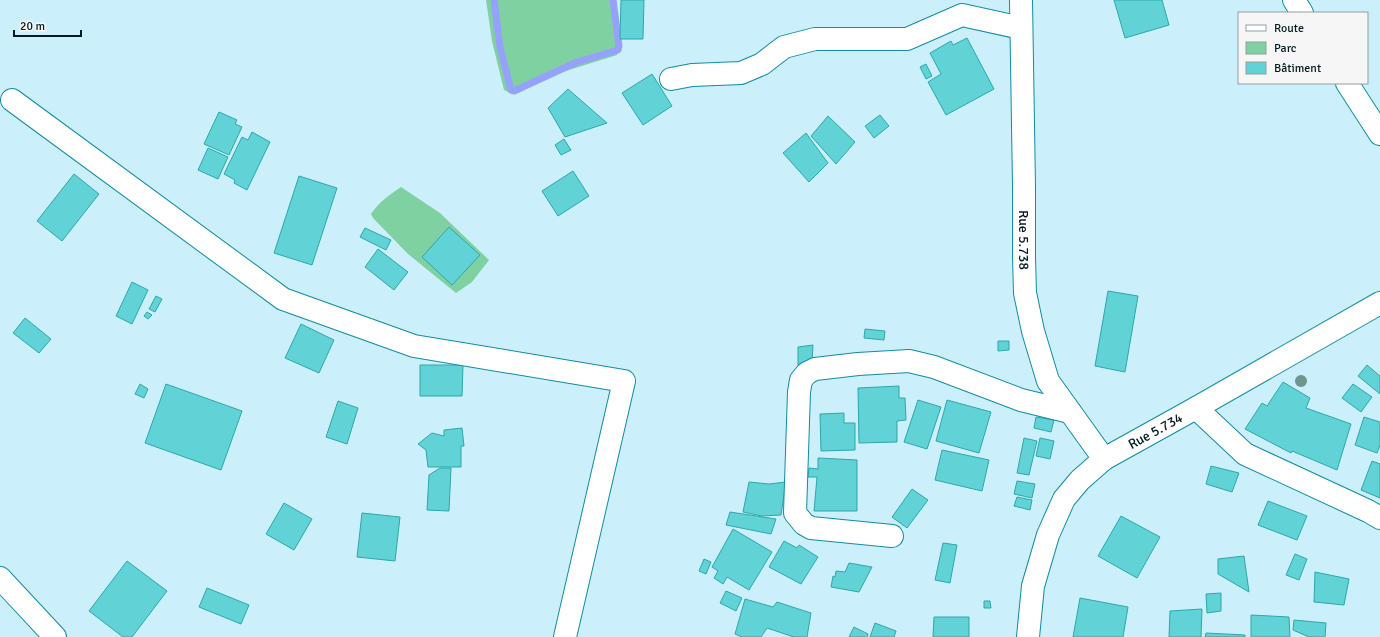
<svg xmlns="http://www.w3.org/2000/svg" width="1380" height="637" viewBox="0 0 1380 637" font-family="Signika,sans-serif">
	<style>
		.green { fill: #7fd1a1 }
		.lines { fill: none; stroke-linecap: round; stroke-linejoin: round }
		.stream { stroke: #96a1fb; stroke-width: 7 }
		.building { fill: #61d2d5; stroke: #2da7aa }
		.street-casing { stroke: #108ca5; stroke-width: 24 }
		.secondary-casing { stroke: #108ca5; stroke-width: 24 }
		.street { stroke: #fff; stroke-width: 22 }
		.secondary { stroke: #fff; stroke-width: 22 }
		.tree { fill: #6d968e }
		.labels { text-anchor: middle; stroke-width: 3; stroke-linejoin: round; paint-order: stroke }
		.street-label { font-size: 14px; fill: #041a20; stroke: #f6f6f6 }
	</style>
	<rect width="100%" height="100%" fill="#cbf0fb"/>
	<!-- green -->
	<path class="green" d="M 486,0 L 614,0 L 618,51 L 617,55 L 556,74 L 518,93 L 512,94 L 504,90 L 492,41 Z
		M 401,187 L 440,213 L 489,260 L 472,282 L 456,293 L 408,254 L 373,218 L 371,214 C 379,202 389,195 401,187 Z"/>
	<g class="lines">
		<!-- stream -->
		<path class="stream" d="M 494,0 L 500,47 L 511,90 L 514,91 L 577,62 L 618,50 L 619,46 L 613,0"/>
	</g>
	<!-- building -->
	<path class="building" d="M 621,0 L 644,0 L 643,39 L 620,39 Z
		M 1114,0 L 1162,0 L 1169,25 L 1125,38 Z
		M 967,38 L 994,89 L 946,115 L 928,82 L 941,74 L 930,53 L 951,41 L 953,45 Z
		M 926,64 L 932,76 L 926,79 L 920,67 Z
		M 652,74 L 672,106 L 643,125 L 622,93 Z
		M 568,89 L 607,123 L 565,137 L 548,108 Z
		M 219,112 L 237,120 L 235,124 L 242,127 L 229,155 L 204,144 Z
		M 880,115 L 889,126 L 874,138 L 865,126 Z
		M 828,116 L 855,142 L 836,164 L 811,136 Z
		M 252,132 L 270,142 L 247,190 L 234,183 L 235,180 L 224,174 L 242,137 L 248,140 Z
		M 806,133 L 828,163 L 809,182 L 783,153 Z
		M 564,139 L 571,150 L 561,155 L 555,145 Z
		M 208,148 L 228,157 L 218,179 L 198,170 Z
		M 573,171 L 589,196 L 558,216 L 542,191 Z
		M 74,174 L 99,194 L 62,241 L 37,221 Z
		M 299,176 L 337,188 L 312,265 L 274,253 Z
		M 449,227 L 480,255 L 452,285 L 422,257 Z
		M 365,228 L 391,240 L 386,250 L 360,237 Z
		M 378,249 L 408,272 L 394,290 L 365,267 Z
		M 132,282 L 148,290 L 132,324 L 116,316 Z
		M 1108,291 L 1138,296 L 1125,372 L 1095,366 Z
		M 156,296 L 162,299 L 155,312 L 149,309 Z
		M 147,312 L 152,315 L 148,319 L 144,316 Z
		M 25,318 L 51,339 L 39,353 L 13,333 Z
		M 301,324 L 334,340 L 319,373 L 285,358 Z
		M 865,329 L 885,331 L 884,340 L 864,338 Z
		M 998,341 L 1009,341 L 1009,350 L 998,351 Z
		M 813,345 L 812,362 L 798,368 L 798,347 Z
		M 420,365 L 463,365 L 462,396 L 420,396 Z
		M 1367,365 L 1380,376 L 1380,394 L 1358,376 Z
		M 1283,382 L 1310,398 L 1306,408 L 1351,424 L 1337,470 L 1292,451 L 1291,453 L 1245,429 L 1262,403 L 1267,406 Z
		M 140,384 L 148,389 L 144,398 L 135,394 Z
		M 166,384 L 242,411 L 221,470 L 145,443 Z
		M 1353,384 L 1372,397 L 1361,412 L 1342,398 Z
		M 899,386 L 899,398 L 905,398 L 906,420 L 897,421 L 897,442 L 859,443 L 858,388 Z
		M 918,400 L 941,407 L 927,449 L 904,442 Z
		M 947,400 L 991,412 L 979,453 L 936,441 Z
		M 338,401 L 358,408 L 347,444 L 326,437 Z
		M 844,413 L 844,423 L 855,423 L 855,450 L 821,451 L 820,414 Z
		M 1036,417 L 1054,420 L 1051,432 L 1034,428 Z
		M 1364,417 L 1380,422 L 1380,445 L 1377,453 L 1355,445 Z
		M 462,428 L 464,446 L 461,446 L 461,467 L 428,467 L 426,450 L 418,444 L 432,433 L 444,436 L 444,430 Z
		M 1024,438 L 1037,441 L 1029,475 L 1017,473 Z
		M 1040,438 L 1054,441 L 1050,459 L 1036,456 Z
		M 942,450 L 989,460 L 982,491 L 935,480 Z
		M 818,458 L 857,460 L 857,511 L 814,511 L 817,477 L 808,477 L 809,468 L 818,469 Z
		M 1372,461 L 1380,464 L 1380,498 L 1361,490 Z
		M 1211,466 L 1239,473 L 1232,492 L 1206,484 Z
		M 440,468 L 451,468 L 449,511 L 427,510 L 429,475 Z
		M 1017,481 L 1035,484 L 1032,498 L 1014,494 Z
		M 749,482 L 769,484 L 786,482 L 781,515 L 762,516 L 743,512 Z
		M 912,489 L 928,500 L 907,528 L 892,517 Z
		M 1017,497 L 1032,500 L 1030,510 L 1014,506 Z
		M 1268,501 L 1307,516 L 1297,540 L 1258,525 Z
		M 284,503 L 312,519 L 294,550 L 266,534 Z
		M 730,512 L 776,519 L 771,534 L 726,525 Z
		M 362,513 L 400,517 L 395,561 L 357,557 Z
		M 1121,516 L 1160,537 L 1137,578 L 1098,556 Z
		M 733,529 L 772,552 L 749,590 L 727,577 L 723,584 L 714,578 L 718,571 L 712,567 Z
		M 784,541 L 797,548 L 799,545 L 818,557 L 801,584 L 769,567 Z
		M 943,543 L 957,545 L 950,583 L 935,580 Z
		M 1295,554 L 1307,559 L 1299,580 L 1286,575 Z
		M 1244,556 L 1249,592 L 1218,574 L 1218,559 Z
		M 704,559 L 711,562 L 706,574 L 699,571 Z
		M 127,561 L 167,591 L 132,637 L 123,637 L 89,611 Z
		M 849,563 L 872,567 L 859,592 L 831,587 L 833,576 L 835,577 L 836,571 L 845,572 Z
		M 1315,572 L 1349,579 L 1344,605 L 1314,602 Z
		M 207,588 L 249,605 L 241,624 L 199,607 Z
		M 726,591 L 742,598 L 736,611 L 720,603 Z
		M 1221,593 L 1221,611 L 1207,613 L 1206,594 Z
		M 1080,598 L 1128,607 L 1123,637 L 1073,637 Z
		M 745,599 L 773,607 L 777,602 L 811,613 L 807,637 L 794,637 L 767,628 L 761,637 L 742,637 L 735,634 Z
		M 984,601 L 990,601 L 991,608 L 984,608 Z
		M 1202,609 L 1201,637 L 1169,637 L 1170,611 Z
		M 1251,615 L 1289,617 L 1290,637 L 1251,637 Z
		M 934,617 L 969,617 L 969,637 L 933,637 Z
		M 1294,620 L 1326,623 L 1325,637 L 1309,637 L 1293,630 Z
		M 875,623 L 896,631 L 894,637 L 870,637 Z
		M 854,627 L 868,634 L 867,637 L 849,637 Z
		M 1206,633 L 1245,635 L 1245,637 L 1205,637 Z"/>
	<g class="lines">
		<defs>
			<path id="street" d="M 1294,0 L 1302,13
				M 671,79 L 692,75 L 741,73 L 762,64 L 784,47 L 815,39 L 907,39 L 962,15 L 1021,28
				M 1347,83 L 1380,134
				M 12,100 L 283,299 L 414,346 L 624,381 L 565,637
				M 1196,408 L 1245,454 L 1368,511 L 1380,518
				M 892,536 L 811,528 L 804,524 L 795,513 L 799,392 L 801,380 L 807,373 L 815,369 L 858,364 L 909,361 L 934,367 L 1021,400 L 1070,412
				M 0,578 L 55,637"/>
			<g id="secondary">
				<path id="s1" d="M 1021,0 L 1024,187 L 1024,257 L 1025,293 L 1033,331 L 1048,381 L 1104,459"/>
				<path id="s2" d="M 1028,637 L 1033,586 L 1048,535 L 1064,499 L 1080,480 L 1104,459 L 1196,408 L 1380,303"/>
			</g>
		</defs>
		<!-- street casing -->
		<use href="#street" class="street-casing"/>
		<!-- secondary casing -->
		<use href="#secondary" class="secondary-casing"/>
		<!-- street -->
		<use href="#street" class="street"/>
		<!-- secondary -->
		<use href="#secondary" class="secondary"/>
	</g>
	<!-- trees -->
	<circle class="tree" cx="1301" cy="381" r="6"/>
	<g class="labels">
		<!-- street labels -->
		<g class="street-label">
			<text dy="5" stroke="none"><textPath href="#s1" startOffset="240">Rue 5.738</textPath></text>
			<text dy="5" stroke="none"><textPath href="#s2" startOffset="259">Rue 5.734</textPath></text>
		</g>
	</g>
	<!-- legend -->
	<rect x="1238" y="12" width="130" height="72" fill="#f6f6f6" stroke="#959ea0"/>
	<rect x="1246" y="25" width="20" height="6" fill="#ffffff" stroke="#959ea0"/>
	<text x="1274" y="32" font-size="12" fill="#041a20">Route</text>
	<rect x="1246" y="42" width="20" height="12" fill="#7fd1a1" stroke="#959ea0"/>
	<text x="1274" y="52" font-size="12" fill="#041a20">Parc</text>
	<rect x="1246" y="62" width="20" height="12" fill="#61d2d5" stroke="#959ea0"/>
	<text x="1274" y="72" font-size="12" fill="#041a20">Bâtiment</text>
	<!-- scale -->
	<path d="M14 30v6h67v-6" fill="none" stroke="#041a20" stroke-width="2"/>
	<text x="20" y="30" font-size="12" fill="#041a20" stroke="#f6f6f6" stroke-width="3" paint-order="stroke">20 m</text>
</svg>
